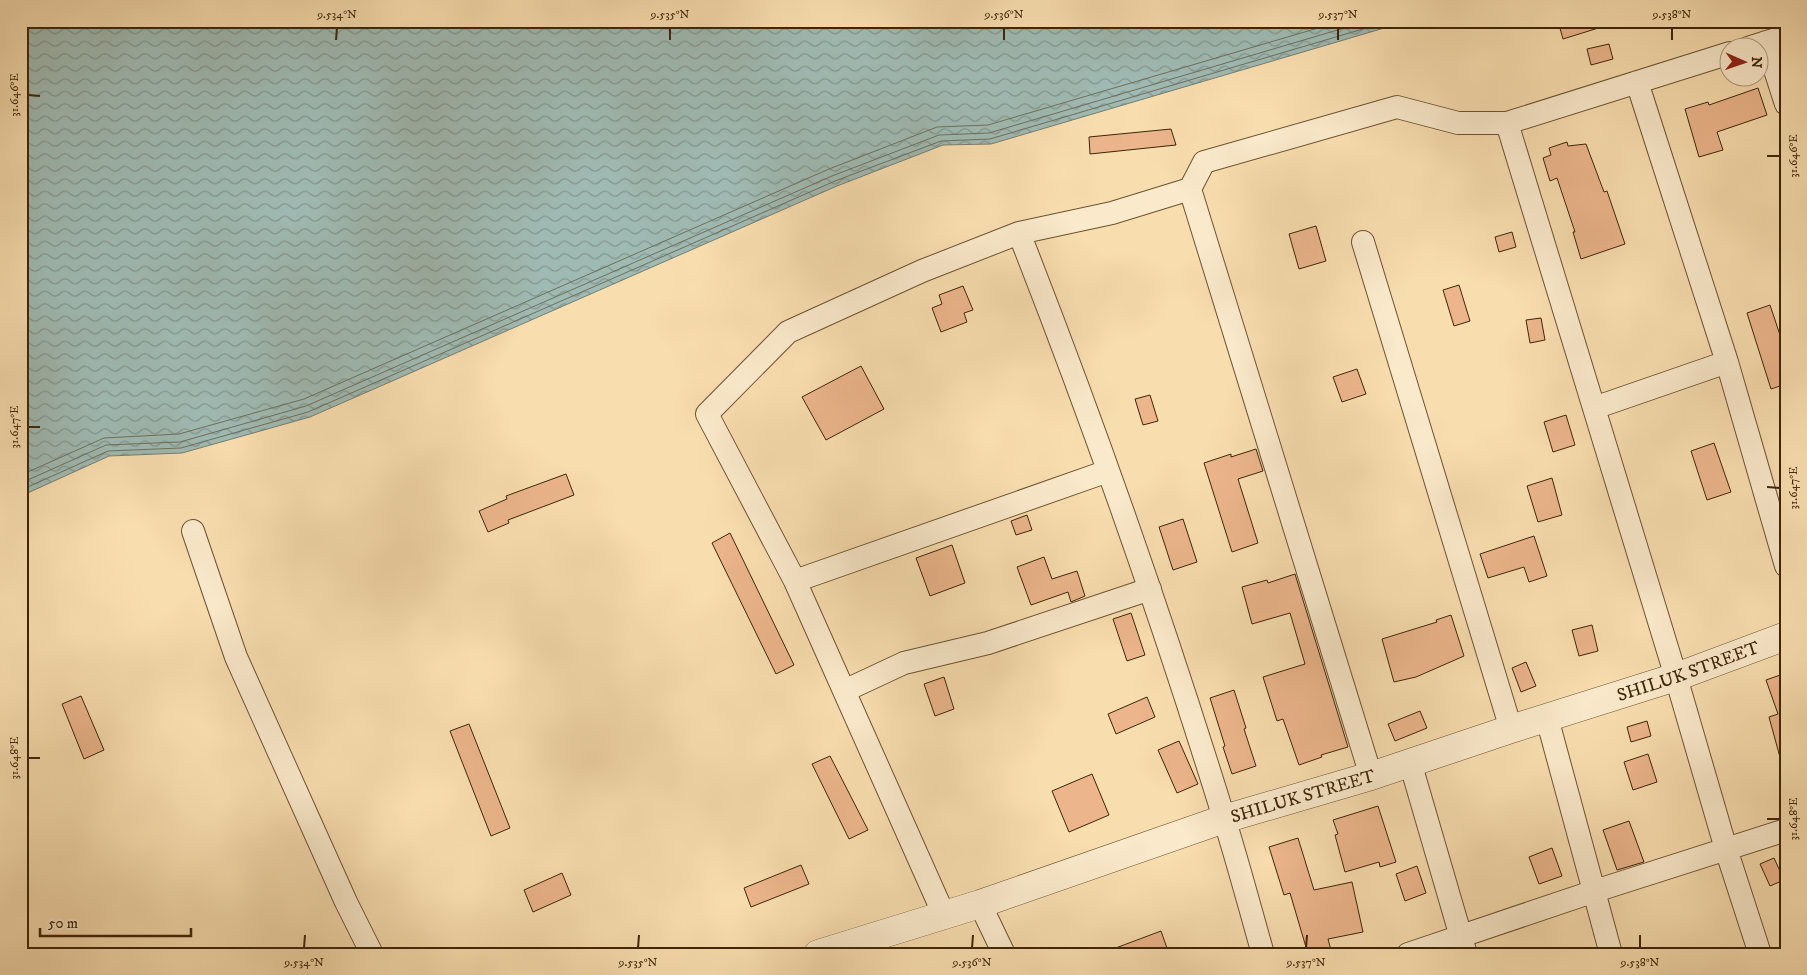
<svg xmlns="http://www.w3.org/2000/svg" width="1807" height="975" viewBox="0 0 1807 975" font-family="'IM FELL DW Pica',serif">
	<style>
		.water { fill: url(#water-waves); stroke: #787e6e }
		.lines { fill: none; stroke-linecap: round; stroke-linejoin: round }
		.shore { stroke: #6e705d; stroke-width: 1 }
		.building { fill: #ecb58c; stroke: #3e2507 }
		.minor-casing { stroke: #6c5331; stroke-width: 24 }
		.tertiary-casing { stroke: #6c5331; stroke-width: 29 }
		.minor { stroke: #fae9cb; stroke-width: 22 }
		.tertiary { stroke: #fae9cb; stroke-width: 28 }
		.ticks { fill: none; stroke: #3e2507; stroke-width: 2 }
		.labels { text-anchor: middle; stroke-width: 5; stroke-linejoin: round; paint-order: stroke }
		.street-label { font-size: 18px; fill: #3e2507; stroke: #fae9cb }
		.neatline { fill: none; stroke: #3e2507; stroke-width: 2 }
		.ticks-label { font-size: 12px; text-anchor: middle; fill: #3e2507 }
	</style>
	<defs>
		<pattern id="water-waves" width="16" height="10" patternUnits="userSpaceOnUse" patternTransform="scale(1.25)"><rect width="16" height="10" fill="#9fbab3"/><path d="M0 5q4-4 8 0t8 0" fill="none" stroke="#839790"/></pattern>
	</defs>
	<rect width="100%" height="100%" fill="#f8ddaf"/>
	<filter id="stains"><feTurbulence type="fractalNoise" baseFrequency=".004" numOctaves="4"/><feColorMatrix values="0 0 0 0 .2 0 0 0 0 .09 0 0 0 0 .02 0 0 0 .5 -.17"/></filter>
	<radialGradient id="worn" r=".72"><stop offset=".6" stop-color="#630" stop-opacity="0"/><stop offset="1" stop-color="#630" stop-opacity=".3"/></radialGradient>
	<!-- water -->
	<path class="water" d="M 21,21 L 1408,21 L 991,144 L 943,145 L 837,186 L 310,417 L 182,453 L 109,456 L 21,496 Z"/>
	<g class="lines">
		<!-- shore -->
		<path class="shore" d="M 21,475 L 104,438 L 179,434 L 304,399 L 829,169 L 937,127 L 988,125 L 1342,21
			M 21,483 L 106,445 L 180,442 L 306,406 L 832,176 L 939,135 L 989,133 L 1368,21
			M 21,490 L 108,451 L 181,448 L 308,412 L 835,181 L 941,141 L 990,139 L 1390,21"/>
	</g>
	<!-- building -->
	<path class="building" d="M 1558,21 L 1608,21 L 1608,25 L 1563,39 Z
		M 1609,44 L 1613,59 L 1591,65 L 1587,49 Z
		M 1758,88 L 1767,115 L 1717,132 L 1723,150 L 1699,157 L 1685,109 L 1708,102 L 1709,105 Z
		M 1171,129 L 1176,145 L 1090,154 L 1089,137 Z
		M 1567,142 L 1568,146 L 1586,144 L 1604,192 L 1607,191 L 1625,244 L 1581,259 L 1573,232 L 1575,232 L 1557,178 L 1550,181 L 1543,158 L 1551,155 L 1549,148 Z
		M 1316,226 L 1326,261 L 1299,269 L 1289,234 Z
		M 1512,232 L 1516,247 L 1499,252 L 1495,237 Z
		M 1459,285 L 1470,321 L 1454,326 L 1443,290 Z
		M 963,286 L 973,310 L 964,313 L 967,322 L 941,332 L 932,308 L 942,304 L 939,295 Z
		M 1770,305 L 1786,353 L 1786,384 L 1771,389 L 1747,313 Z
		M 1541,318 L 1545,340 L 1530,343 L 1526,320 Z
		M 861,366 L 884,409 L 826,440 L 802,397 Z
		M 1357,369 L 1366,394 L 1342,402 L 1333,377 Z
		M 1150,395 L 1158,421 L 1143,425 L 1135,399 Z
		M 1566,415 L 1575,445 L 1553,452 L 1544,422 Z
		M 1714,443 L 1731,492 L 1707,500 L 1691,451 Z
		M 1256,449 L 1263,471 L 1238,479 L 1258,543 L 1232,552 L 1204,463 L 1231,454 L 1231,457 Z
		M 566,474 L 574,495 L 508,520 L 509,523 L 488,532 L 479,511 L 507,499 L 506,496 Z
		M 1552,478 L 1562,515 L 1538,522 L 1527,486 Z
		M 1027,515 L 1032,530 L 1016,535 L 1011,521 Z
		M 1183,519 L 1197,562 L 1173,570 L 1159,527 Z
		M 730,533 L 794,665 L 776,674 L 712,543 Z
		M 1534,536 L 1547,576 L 1529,582 L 1524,567 L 1488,578 L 1480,554 Z
		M 952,545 L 965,583 L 930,596 L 916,558 Z
		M 1044,557 L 1052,579 L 1077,571 L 1085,596 L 1071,602 L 1068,592 L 1031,605 L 1017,567 Z
		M 1295,574 L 1348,747 L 1321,755 L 1322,757 L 1299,765 L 1283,719 L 1277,721 L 1263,677 L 1305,664 L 1290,613 L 1252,624 L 1242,587 L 1267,580 L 1268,583 Z
		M 1131,613 L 1145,655 L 1127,661 L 1113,619 Z
		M 1451,615 L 1464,656 L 1416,677 L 1394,682 L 1382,639 L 1437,622 L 1436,620 Z
		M 1592,625 L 1598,651 L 1579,656 L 1572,630 Z
		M 1526,662 L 1536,686 L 1521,692 L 1512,668 Z
		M 1786,673 L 1786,760 L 1781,761 L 1769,717 L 1778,714 L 1766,680 Z
		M 944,677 L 954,709 L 935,716 L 924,684 Z
		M 1234,690 L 1246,728 L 1244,729 L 1256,766 L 1232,774 L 1223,747 L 1225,746 L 1210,698 Z
		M 81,696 L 104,750 L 84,759 L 62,704 Z
		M 1147,697 L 1155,717 L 1116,734 L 1108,714 Z
		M 1420,711 L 1427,728 L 1395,741 L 1388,724 Z
		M 1647,721 L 1651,736 L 1631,742 L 1627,727 Z
		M 469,724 L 510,828 L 491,836 L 450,731 Z
		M 1179,741 L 1198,784 L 1177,793 L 1158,750 Z
		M 1648,754 L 1657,782 L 1633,790 L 1624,762 Z
		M 830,756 L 868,830 L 849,839 L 812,764 Z
		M 1092,774 L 1109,815 L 1069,832 L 1052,791 Z
		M 1378,806 L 1396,862 L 1380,867 L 1379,862 L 1345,872 L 1335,835 L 1338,834 L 1333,820 Z
		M 1629,821 L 1644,862 L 1617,870 L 1603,830 Z
		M 1298,838 L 1314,890 L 1352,882 L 1363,932 L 1328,939 L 1332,954 L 1308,954 L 1290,893 L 1284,895 L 1269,847 Z
		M 1552,848 L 1562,876 L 1539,884 L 1529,857 Z
		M 1774,858 L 1784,880 L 1770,886 L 1760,864 Z
		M 801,865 L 809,884 L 751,907 L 744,888 Z
		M 1417,866 L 1426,893 L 1405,901 L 1396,874 Z
		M 562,873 L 571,895 L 533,912 L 524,890 Z
		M 1161,931 L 1169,954 L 1106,954 L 1105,952 Z"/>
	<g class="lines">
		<defs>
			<path id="minor" d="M 1766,42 L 1786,104
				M 1748,48 L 1786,36
				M 1730,53 L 1507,123 L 1676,677 L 1726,849 L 1760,954
				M 1637,82 L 1727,362 L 1786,566
				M 1190,189 L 1371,776
				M 1019,233 C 1095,426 1163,621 1224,818 C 1238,863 1250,908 1263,954
				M 1363,242 L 1511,729
				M 1594,408 L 1727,362
				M 193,531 L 236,657 L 346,902 L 372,954
				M 795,581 L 1108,471
				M 844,691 L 904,663 L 988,643 L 1150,589
				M 1547,718 L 1611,954
				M 1410,762 L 1466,954
				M 980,904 L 1004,954
				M 944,915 L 795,581 L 707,414 L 788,332 L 922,271 L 1019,233 L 1112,213 L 1190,189 L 1204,162 L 1397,107 L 1458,123 L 1507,123
				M 1408,954 L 1595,891 L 1786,830"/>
			<g id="tertiary">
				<path id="s1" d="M 818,954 L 980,904 L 1224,819 L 1371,776 L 1511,729 L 1676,677 L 1786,636"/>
			</g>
		</defs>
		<!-- minor casing -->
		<use href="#minor" class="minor-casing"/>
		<!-- tertiary casing -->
		<use href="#tertiary" class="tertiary-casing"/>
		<!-- minor -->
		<use href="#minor" class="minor"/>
		<!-- tertiary -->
		<use href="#tertiary" class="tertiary"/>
	</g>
	<!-- ticks -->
	<path class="ticks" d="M 336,40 L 337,28M 670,40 L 670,28M 1004,40 L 1004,28M 1338,40 L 1338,28M 1672,40 L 1672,28M 28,95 L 40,96M 1767,156 L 1780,156M 28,427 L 40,427M 1767,487 L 1780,488M 28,758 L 40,758M 1767,819 L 1780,819M 304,948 L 305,935M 638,948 L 639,935M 972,948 L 973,935M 1306,948 L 1307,935M 1640,948 L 1640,935"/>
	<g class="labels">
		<!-- street labels -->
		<g class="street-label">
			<text dy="6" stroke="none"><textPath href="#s1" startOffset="915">SHILUK STREET</textPath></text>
			<text dy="6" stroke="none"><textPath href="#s1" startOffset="510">SHILUK STREET</textPath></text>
		</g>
	</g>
	<!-- margin -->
	<rect width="1807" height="975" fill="none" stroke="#f8ddaf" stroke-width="55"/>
	<!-- north arrow -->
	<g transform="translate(1744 62) rotate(92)"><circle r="24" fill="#fae9cb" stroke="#af9b7d"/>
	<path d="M0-4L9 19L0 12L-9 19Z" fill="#8f2418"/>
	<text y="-8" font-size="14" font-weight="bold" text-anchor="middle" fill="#3e2507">N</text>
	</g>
	<!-- scale -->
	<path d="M40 928v8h151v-8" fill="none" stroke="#3e2507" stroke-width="2.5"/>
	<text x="48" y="928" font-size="15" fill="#3e2507" stroke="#fae9cb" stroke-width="4" paint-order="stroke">50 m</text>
	<rect x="28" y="28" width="1752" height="920" class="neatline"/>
	<g class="ticks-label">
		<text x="337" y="18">9.534°N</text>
		<text x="670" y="18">9.535°N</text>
		<text x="1004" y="18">9.536°N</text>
		<text x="1338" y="18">9.537°N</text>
		<text x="1672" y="18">9.538°N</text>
		<text transform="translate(14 95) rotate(-90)" y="4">31.646°E</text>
		<text transform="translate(1793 156) rotate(-90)" y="4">31.646°E</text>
		<text transform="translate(14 427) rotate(-90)" y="4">31.647°E</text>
		<text transform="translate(1793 488) rotate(-90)" y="4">31.647°E</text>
		<text transform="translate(14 758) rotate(-90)" y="4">31.648°E</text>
		<text transform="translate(1793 819) rotate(-90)" y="4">31.648°E</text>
		<text x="304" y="966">9.534°N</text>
		<text x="638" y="966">9.535°N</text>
		<text x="972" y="966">9.536°N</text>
		<text x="1306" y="966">9.537°N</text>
		<text x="1640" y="966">9.538°N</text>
	</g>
	<rect width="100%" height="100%" filter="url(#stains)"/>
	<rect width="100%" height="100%" fill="url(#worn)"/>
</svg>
